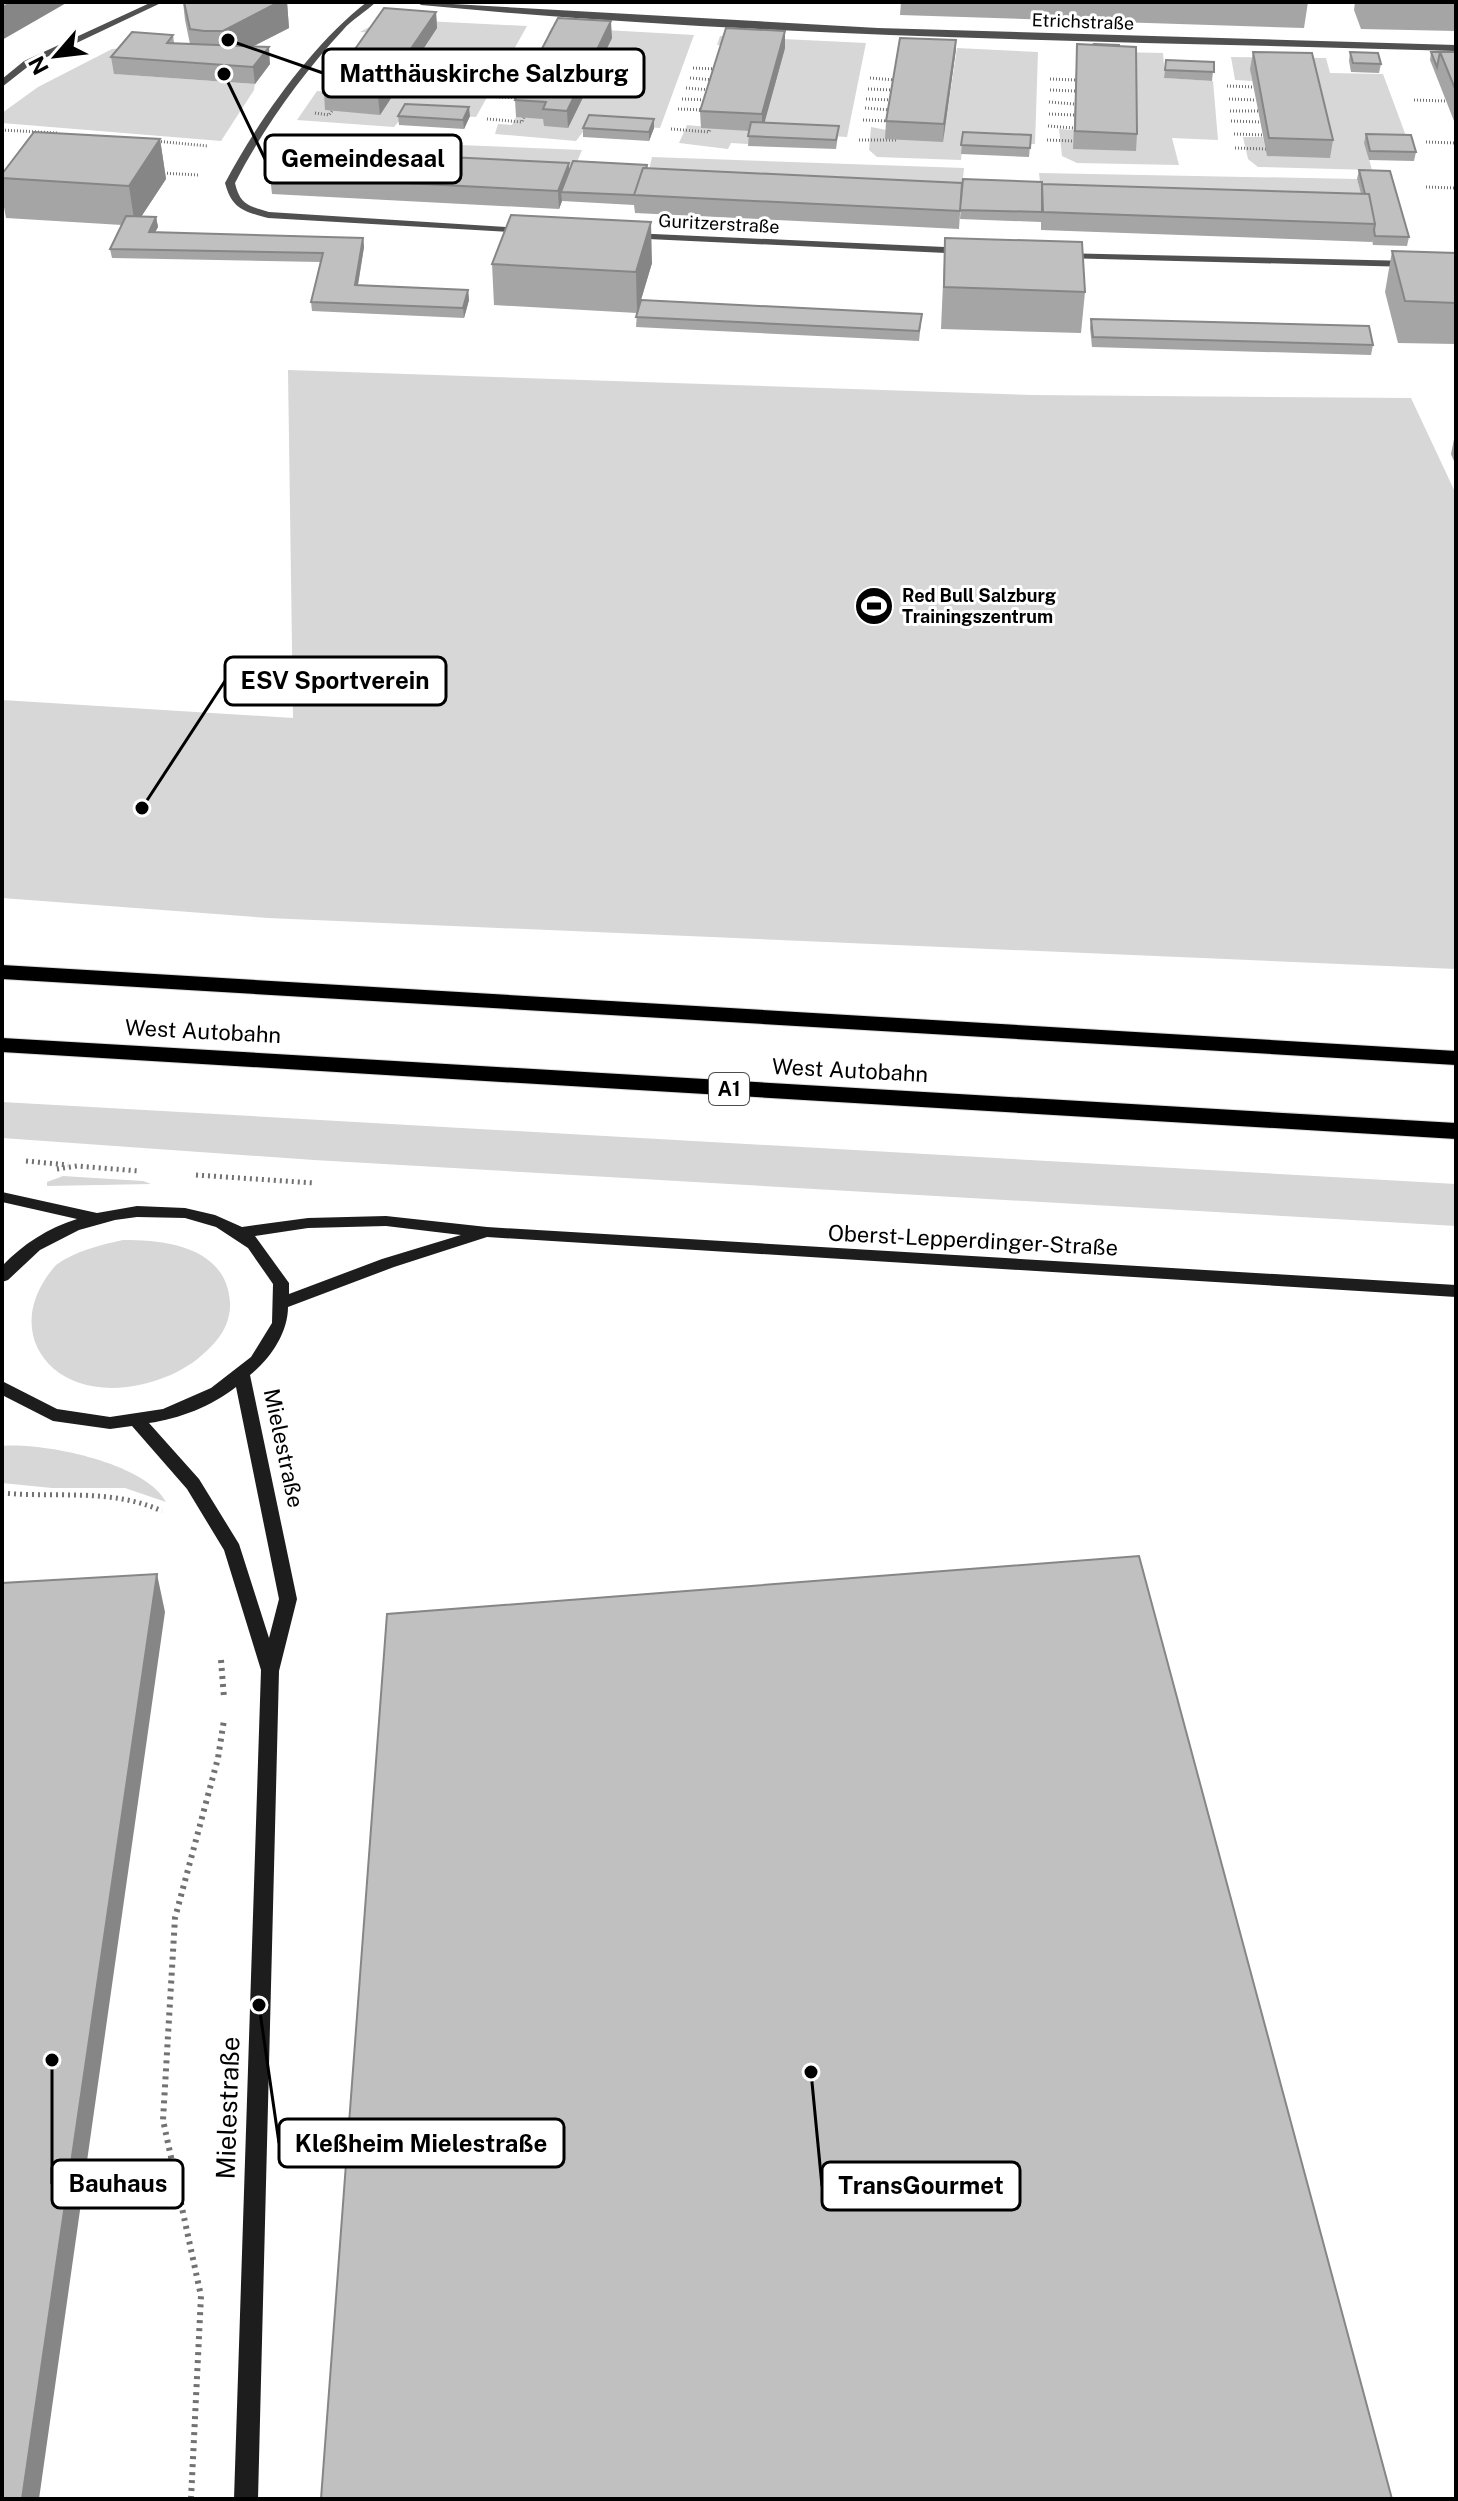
<svg xmlns="http://www.w3.org/2000/svg" width="1458" height="2501" viewBox="0 0 1458 2501" font-family="'Public Sans',sans-serif">
	<style>
		.green { fill: #d7d7d7 }
		.lines { fill: none; stroke-linecap: round; stroke-linejoin: round }
		.highway-casing { stroke: #dbdbdb; stroke-width: 2 }
		.path-far2 { stroke: #727272; stroke-width: 3; stroke-dasharray: 1 2; stroke-linecap: butt }
		.path-far1 { stroke: #727272; stroke-width: 5; stroke-dasharray: 2 4; stroke-linecap: butt }
		.path { stroke: #727272; stroke-width: 6; stroke-dasharray: 3 5; stroke-linecap: butt }
		.street { fill: #505050; fill-rule: evenodd }
		.secondary { fill: #1d1d1d; fill-rule: evenodd }
		.highway { fill: #000; fill-rule: evenodd }
		.wall { fill: #a5a5a5 }
		.shaded-wall { fill: #868686 }
		.building { fill: #c0c0c0; stroke: #868686; stroke-width: 2 }
		.labels { text-anchor: middle; stroke-width: 6; stroke-linejoin: round; paint-order: stroke }
		.far-street-label { font-size: 18px; fill: #000; stroke: #fff }
		.far-poi-label { font-size: 18px; font-weight: bold; fill: #000; stroke: #fff; text-anchor: start }
		.shield { fill: #fff; stroke: #4c4c4c; stroke-width: 2 }
		.shield-label { font-size: 20px; font-weight: bold; fill: #000 }
		.street-label { font-size: 22px; fill: #000; stroke: #fff }
		.near-street-label { font-size: 26px; fill: #000; stroke: #fff }
		.leader { fill: none; stroke: #000; stroke-width: 3 }
		.callout-dot { fill: #000; stroke: #fff; stroke-width: 3 }
		.callout { fill: #fff; stroke: #000; stroke-width: 3 }
		.callout-label { font-size: 24px; text-anchor: middle; font-weight: bold; fill: #000 }
	</style>
	<rect width="100%" height="100%" fill="#fff"/>
	<!-- green -->
	<path class="green" d="M 404,20 L 527,26 L 476,117 L 406,113 L 394,127 L 297,120 L 317,91 L 338,92 L 380,33 L 360,32 L 375,24 Z
		M 552,27 L 694,35 L 660,128 L 589,124 L 576,141 L 495,134 L 498,124 L 512,125 L 516,117 L 611,38 L 548,34 Z
		M 720,36 L 866,43 L 847,137 L 762,132 L 784,48 L 717,45 Z
		M 124,48 L 115,74 L 255,84 L 254,90 L 221,141 L 2,123 L 2,113 L 38,87 L 112,49 Z
		M 957,48 L 1038,52 L 1035,144 L 963,141 L 961,160 L 877,157 L 869,150 L 871,127 L 943,141 Z
		M 1118,52 L 1163,53 L 1165,78 L 1213,81 L 1218,140 L 1172,138 L 1179,165 L 1077,163 L 1062,156 L 1059,129 L 1074,130 Z
		M 1231,57 L 1326,58 L 1330,73 L 1383,74 L 1409,144 L 1365,144 L 1372,170 L 1258,167 L 1248,159 L 1243,137 L 1263,137 L 1267,156 L 1251,69 L 1252,81 L 1235,80 Z
		M 687,125 L 751,131 L 748,144 L 731,143 L 728,149 L 679,143 Z
		M 333,140 L 582,150 L 569,181 L 318,168 Z
		M 652,157 L 964,168 L 961,200 L 801,194 L 648,174 Z
		M 1039,173 L 1357,179 L 1366,212 L 1041,191 Z
		M 288,370 L 1032,395 L 1411,398 L 1456,494 L 1456,969 L 268,918 L 2,898 L 2,700 L 293,718 Z
		M 2,1102 L 1456,1184 L 1456,1226 L 314,1160 L 2,1138 Z
		M 63,1176 L 143,1181 L 151,1184 L 47,1186 L 47,1182 Z
		M 123,1240 C 167,1240 226,1247 230,1302 C 231,1316 225,1331 216,1341 C 193,1368 163,1382 127,1387 C 47,1397 0,1328 56,1265 C 75,1251 100,1245 123,1240 Z
		M 2,1446 C 43,1442 146,1463 166,1502 L 125,1488 L 52,1488 L 2,1483 Z"/>
	<g class="lines">
		<defs>
			<path id="highway" d="M 2,965 L 1456,1051 L 1456,1065 L 2,979 Z
				M 2,1038 L 1456,1123 L 1456,1139 L 2,1052 Z"/>
		</defs>
		<!-- highway casing -->
		<use href="#highway" class="highway-casing"/>
		<!-- path-far2 -->
		<path class="path-far2" d="M 522,56 L 542,58
			M 517,67 L 536,68
			M 693,68 L 717,69
			M 511,76 L 532,77
			M 690,78 L 714,80
			M 870,78 L 895,80
			M 1050,79 L 1075,80
			M 506,86 L 526,88
			M 1227,86 L 1254,87
			M 686,88 L 711,90
			M 868,89 L 893,90
			M 1050,90 L 1075,91
			M 499,97 L 521,98
			M 682,99 L 708,100
			M 866,99 L 892,100
			M 1229,99 L 1256,100
			M 1414,100 L 1446,101
			M 1049,102 L 1074,104
			M 865,108 L 890,110
			M 678,109 L 705,110
			M 1230,111 L 1258,111
			M 315,113 L 329,115 L 332,111
			M 1049,114 L 1074,115
			M 487,119 L 522,122 L 524,117
			M 863,120 L 888,121
			M 1231,121 L 1261,122
			M 1048,126 L 1074,128
			M 671,129 L 709,132 L 710,129
			M 2,130 L 57,133
			M 1234,134 L 1263,135
			M 859,140 L 896,140
			M 1047,140 L 1073,141
			M 155,141 L 208,146
			M 1426,142 L 1456,143
			M 1235,148 L 1266,149
			M 161,173 L 199,175
			M 1426,187 L 1456,188"/>
		<!-- path-far1 -->
		<path class="path-far1" d="M 26,1161 L 68,1165
			M 57,1169 L 77,1166 L 139,1171
			M 196,1175 L 314,1183
			M 2,1493 C 57,1498 111,1488 162,1511"/>
		<!-- path -->
		<path class="path" d="M 221,1660 L 224,1698
			M 191,2499 L 201,2296 L 163,2120 L 175,1918 L 218,1758 L 224,1720"/>
		<!-- street -->
		<path class="street" d="M 152,2 L 163,2 L 30,65 L 2,87 L 2,79 L 24,61 Z
			M 367,2 L 376,2 C 366,12 352,19 343,30 C 302,74 262,130 235,183 C 240,205 249,206 269,212 L 523,228 L 528,231 L 527,233 L 268,218 C 243,211 232,209 225,183 C 257,122 312,44 367,2 Z
			M 417,2 L 878,28 L 1456,45 L 1456,51 C 1111,41 765,38 421,5 Z
			M 631,233 L 967,248 L 972,251 L 967,254 L 627,238 L 626,236 Z
			M 1058,253 L 1411,261 L 1416,264 L 1411,267 L 1062,258 L 1057,255 Z"/>
		<!-- secondary -->
		<path class="secondary" d="M 2,1192 L 97,1213 L 137,1206 L 185,1208 L 215,1215 L 242,1227 L 308,1218 L 386,1216 L 487,1227 L 1456,1285 L 1456,1297 L 487,1237 L 394,1267 L 288,1307 C 288,1333 270,1359 250,1375 L 297,1599 L 279,1671 L 258,2499 L 234,2499 L 261,1670 L 224,1550 L 187,1489 L 132,1426 L 110,1429 L 53,1421 L 2,1395 L 2,1381 L 57,1409 L 110,1417 L 163,1409 L 211,1388 L 251,1357 L 272,1323 L 273,1284 L 248,1248 L 216,1227 L 185,1218 L 137,1217 L 115,1220 L 79,1230 L 40,1250 L 8,1280 L 2,1282 L 2,1266 C 23,1244 48,1228 77,1219 L 2,1202 ZM 386,1226 L 461,1235 L 382,1259 L 289,1294 L 289,1283 L 255,1236 L 308,1228 ZM 236,1387 L 279,1599 L 269,1638 L 239,1544 L 199,1479 L 149,1423 C 179,1419 212,1406 236,1387 Z"/>
		<!-- highway -->
		<use href="#highway" class="highway"/>
	</g>
	<!-- wall -->
	<path class="wall" d="M 183,2 L 287,2 L 289,28 L 254,46 L 270,64 L 255,84 L 114,74 L 111,57 L 173,35 L 174,43 L 190,44 L 185,20 Z
		M 901,2 L 1308,2 L 1304,28 L 900,15 Z
		M 1355,2 L 1456,2 L 1456,31 L 1361,29 L 1354,10 Z
		M 436,12 L 437,28 L 380,115 L 325,110 L 324,93 Z
		M 612,38 L 568,128 L 544,126 L 543,119 L 516,117 L 515,100 Z
		M 1077,44 L 1137,134 L 1136,151 L 1073,149 Z
		M 785,48 L 764,123 L 838,135 L 836,149 L 748,146 L 749,131 L 701,128 L 700,111 Z
		M 956,49 L 943,142 L 885,139 L 886,121 Z
		M 1253,52 L 1333,140 L 1330,158 L 1267,156 L 1250,69 Z
		M 1350,52 L 1381,64 L 1379,73 L 1351,72 L 1349,61 Z
		M 1431,52 L 1456,52 L 1456,126 L 1430,60 Z
		M 1166,60 L 1214,62 L 1212,81 L 1164,78 Z
		M 398,116 L 470,116 L 464,129 L 399,125 Z
		M 583,128 L 654,128 L 649,141 L 583,137 Z
		M 963,132 L 1031,135 L 1029,157 L 961,154 Z
		M 1366,134 L 1416,152 L 1414,161 L 1369,160 L 1364,143 Z
		M 160,139 L 166,179 L 141,217 L 156,217 L 158,227 L 155,232 L 363,238 L 364,247 L 358,286 L 468,290 L 469,300 L 464,318 L 312,311 L 311,302 L 320,262 L 112,258 L 110,249 L 122,225 L 6,218 L 2,196 L 2,174 Z
		M 647,165 L 648,168 L 962,183 L 959,229 L 635,213 L 634,205 L 562,201 L 559,209 L 272,194 L 270,176 L 569,172 Z
		M 1359,170 L 1409,237 L 1407,246 L 1373,245 L 1372,240 L 1372,242 L 1041,230 L 1041,222 L 960,219 L 963,179 L 1042,189 L 1361,194 L 1357,179 Z
		M 945,238 L 1085,292 L 1081,333 L 941,329 Z
		M 1392,251 L 1456,253 L 1456,344 L 1398,343 L 1385,292 Z
		M 652,263 L 641,300 L 921,323 L 919,341 L 636,327 L 637,313 L 494,305 L 492,264 Z
		M 1091,319 L 1373,345 L 1371,355 L 1092,347 L 1090,328 Z
		M 1455,434 L 1456,434 L 1456,466 L 1451,454 Z"/>
	<!-- shaded-wall -->
	<path class="shaded-wall" d="M 12,2 L 68,2 L 2,40 L 2,8 Z
		M 279,2 L 287,2 L 289,28 L 226,60 L 223,31 Z
		M 436,12 L 437,28 L 380,115 L 378,97 Z
		M 611,21 L 612,38 L 568,128 L 567,111 Z
		M 785,31 L 785,48 L 762,132 L 762,114 Z
		M 956,40 L 956,49 L 943,142 L 944,124 Z
		M 269,47 L 270,64 L 255,84 L 253,67 Z
		M 469,107 L 470,116 L 464,129 L 463,120 Z
		M 654,119 L 654,128 L 649,141 L 649,132 Z
		M 160,139 L 166,179 L 135,226 L 129,186 Z
		M 569,163 L 569,181 L 561,192 L 562,201 L 559,209 L 558,191 Z
		M 156,217 L 158,227 L 150,242 L 149,232 Z
		M 651,222 L 652,263 L 637,313 L 636,272 Z
		M 363,238 L 364,247 L 356,295 L 355,285 Z
		M 468,290 L 469,300 L 464,318 L 463,308 Z
		M 157,1574 L 165,1612 L 39,2499 L 22,2499 Z"/>
	<!-- building -->
	<path class="building" d="M 2,2 L 12,2 L 2,8 Z
		M 184,2 L 279,2 L 223,31 L 204,31 L 190,29 Z
		M 384,8 L 436,12 L 378,97 L 324,93 Z
		M 558,18 L 611,21 L 567,111 L 543,109 L 546,102 L 515,100 Z
		M 726,28 L 785,31 L 762,114 L 700,111 Z
		M 132,32 L 173,35 L 167,43 L 269,47 L 253,67 L 111,57 Z
		M 900,38 L 956,40 L 944,124 L 886,121 Z
		M 1077,44 L 1136,47 L 1137,134 L 1075,131 Z
		M 1095,44 L 1119,45 L 1119,46 L 1096,45 Z
		M 1253,52 L 1312,53 L 1333,140 L 1269,138 Z
		M 1350,52 L 1378,53 L 1381,64 L 1353,63 Z
		M 1431,52 L 1456,52 L 1440,52 L 1437,67 Z
		M 1440,52 L 1456,52 L 1456,91 Z
		M 1166,60 L 1214,62 L 1214,72 L 1165,70 Z
		M 405,104 L 469,107 L 463,120 L 398,116 Z
		M 589,115 L 654,119 L 649,132 L 583,128 Z
		M 751,122 L 839,126 L 836,140 L 748,136 Z
		M 34,132 L 160,139 L 129,186 L 2,178 L 2,174 Z
		M 963,132 L 1031,135 L 1030,148 L 961,145 Z
		M 1366,134 L 1411,135 L 1416,152 L 1370,151 Z
		M 285,149 L 569,163 L 558,191 L 270,176 Z
		M 573,161 L 647,165 L 646,168 L 643,168 L 634,195 L 561,192 Z
		M 643,168 L 962,183 L 960,211 L 634,195 Z
		M 1359,170 L 1390,171 L 1409,237 L 1375,236 L 1374,230 L 1375,224 L 1369,194 L 1365,194 Z
		M 963,179 L 1042,182 L 1042,212 L 960,210 Z
		M 1042,184 L 1369,194 L 1375,224 L 1043,212 Z
		M 511,215 L 651,222 L 636,272 L 492,264 Z
		M 126,216 L 156,217 L 149,232 L 363,238 L 355,285 L 468,290 L 463,308 L 311,302 L 323,253 L 110,249 Z
		M 945,238 L 1082,242 L 1085,292 L 944,287 Z
		M 1392,251 L 1456,253 L 1456,303 L 1405,301 Z
		M 641,300 L 922,314 L 919,331 L 636,317 Z
		M 1091,319 L 1369,326 L 1373,345 L 1093,337 Z
		M 1139,1556 L 1392,2499 L 321,2499 L 387,1614 Z
		M 157,1574 L 22,2499 L 2,2499 L 2,1583 Z"/>
	<!-- icons -->
	<defs>
		<symbol id="stadium-disc" viewBox="-11 -11 22 22"><circle r="9.5" fill="#000" stroke="#fff"/><path d="M0-5a6.5 5 0 1 0 0 10a6.5 5 0 1 0 0-10ZM-3.5-1.8h7v3.6h-7Z" fill="#fff"/></symbol>
	</defs>
	<g fill-rule="evenodd">
		<use href="#stadium-disc" x="852" y="584" width="44" height="44"/>
	</g>
	<g class="labels">
		<!-- far-street labels -->
		<g class="far-street-label">
			<text transform="translate(1083 22) rotate(2)" y="6">Etrichstraße</text>
			<text transform="translate(719 224) rotate(3)" y="6">Guritzerstraße</text>
		</g>
		<!-- far-poi labels -->
		<g class="far-poi-label">
			<text x="902" y="602">Red Bull Salzburg<tspan x="902" dy="21">Trainingszentrum</tspan></text>
		</g>
		<!-- shield labels -->
		<rect class="shield" x="709" y="1073" width="40" height="32" rx="6"/>
		<g class="shield-label">
			<text x="729" y="1096">A1</text>
		</g>
		<!-- street labels -->
		<g class="street-label">
			<text transform="translate(203 1031) rotate(3)" y="8">West Autobahn</text>
			<text transform="translate(850 1070) rotate(3)" y="8">West Autobahn</text>
			<text transform="translate(973 1240) rotate(3)" y="8">Oberst-Lepperdinger-Straße</text>
			<text transform="translate(284 1448) rotate(78)" y="8">Mielestraße</text>
		</g>
		<!-- near-street labels -->
		<g class="near-street-label">
			<text transform="translate(228 2108) rotate(-88)" y="9">Mielestraße</text>
		</g>
	</g>
	<!-- callouts -->
	<path class="leader" d="M228 40L323 73M224 74L265 159M142 808L225 681M259 2005L279 2143M52 2060L52 2184M811 2072L822 2186"/>
	<g class="callout-dot">
		<circle cx="228" cy="40" r="8"/>
		<circle cx="224" cy="74" r="8"/>
		<circle cx="142" cy="808" r="8"/>
		<circle cx="259" cy="2005" r="8"/>
		<circle cx="52" cy="2060" r="8"/>
		<circle cx="811" cy="2072" r="8"/>
	</g>
	<g class="callout">
		<rect x="323" y="49" width="321" height="48" rx="8"/>
		<rect x="265" y="135" width="196" height="48" rx="8"/>
		<rect x="225" y="657" width="221" height="48" rx="8"/>
		<rect x="279" y="2119" width="285" height="48" rx="8"/>
		<rect x="52" y="2160" width="131" height="48" rx="8"/>
		<rect x="822" y="2162" width="198" height="48" rx="8"/>
	</g>
	<g class="callout-label">
		<text x="484" y="82">Matthäuskirche Salzburg</text>
		<text x="363" y="167">Gemeindesaal</text>
		<text x="335" y="689">ESV Sportverein</text>
		<text x="421" y="2152">Kleßheim Mielestraße</text>
		<text x="118" y="2192">Bauhaus</text>
		<text x="921" y="2194">TransGourmet</text>
	</g>
	<!-- border -->
	<rect width="1458" height="2501" fill="none" stroke="#000000" stroke-width="8"/>
	<!-- north arrow -->
	<g transform="translate(56 56) rotate(242)" stroke="#ffffff" stroke-width="6" paint-order="stroke">
	<path d="M0-6L14 30L0 20L-14 30Z" fill="#000000"/>
	<text y="-12" font-size="22" font-weight="bold" text-anchor="middle" fill="#000000">N</text>
	</g>
</svg>
